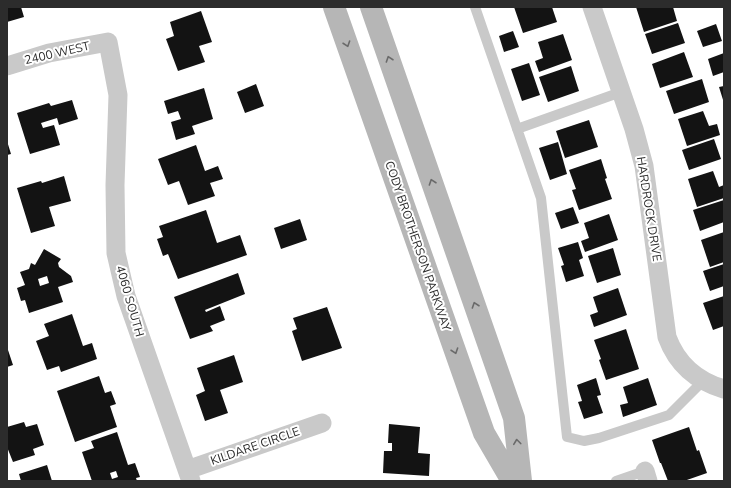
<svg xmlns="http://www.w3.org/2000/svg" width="731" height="488" viewBox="0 0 731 488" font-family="'Nunito Sans',sans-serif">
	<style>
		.building { fill: #131313; fill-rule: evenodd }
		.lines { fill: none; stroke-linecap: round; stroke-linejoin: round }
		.service { stroke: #c9c9c9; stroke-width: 10 }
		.minor { stroke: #c9c9c9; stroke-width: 19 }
		.secondary { stroke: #b6b6b6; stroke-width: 22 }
		.oneway { stroke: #6a6a6a }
		.labels { text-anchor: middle; stroke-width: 4; stroke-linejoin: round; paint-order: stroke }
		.street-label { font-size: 12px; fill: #2c2c2c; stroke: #fff }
	</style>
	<rect width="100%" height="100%" fill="#fff"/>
	<!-- building -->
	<path class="building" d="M 7,7 L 21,7 L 24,17 L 7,22 Z
		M 514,7 L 552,7 L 557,22 L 523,33 Z
		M 636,7 L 673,7 L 677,21 L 644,32 Z
		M 201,11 L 212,42 L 199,46 L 205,62 L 178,71 L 166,39 L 174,36 L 170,22 Z
		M 678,23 L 685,43 L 652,54 L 645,34 Z
		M 716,24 L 722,41 L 703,47 L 697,31 Z
		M 513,31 L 519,47 L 504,52 L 499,36 Z
		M 563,34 L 572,60 L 539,72 L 535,61 L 543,58 L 538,42 Z
		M 684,52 L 693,77 L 660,88 L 652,64 Z
		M 724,53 L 724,72 L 713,76 L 708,59 Z
		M 529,63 L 540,95 L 522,101 L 511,69 Z
		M 571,66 L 579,91 L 548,102 L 539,77 Z
		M 702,79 L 709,102 L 674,114 L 666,91 Z
		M 256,84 L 264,106 L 245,113 L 237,92 Z
		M 724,86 L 724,103 L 719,87 Z
		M 204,88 L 213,119 L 192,126 L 195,134 L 176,140 L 171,122 L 181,119 L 178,111 L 168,114 L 164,101 Z
		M 72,100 L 78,119 L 59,125 L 57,118 L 41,123 L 43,128 L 54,125 L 60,145 L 30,154 L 17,113 L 49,103 L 51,106 Z
		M 703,111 L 709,126 L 717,124 L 720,135 L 687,146 L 678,119 Z
		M 589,120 L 598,147 L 565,158 L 556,131 Z
		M 714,139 L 721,159 L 689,170 L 682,150 Z
		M 7,141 L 11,154 L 7,155 Z
		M 558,142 L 567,174 L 550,180 L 539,148 Z
		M 196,145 L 205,171 L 218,166 L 223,179 L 210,183 L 215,196 L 188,205 L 179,181 L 168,185 L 158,159 Z
		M 601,159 L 607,178 L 605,179 L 612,199 L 579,210 L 572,190 L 576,189 L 569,170 Z
		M 713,171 L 719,187 L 724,185 L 724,198 L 697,207 L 688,179 Z
		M 64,176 L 71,201 L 49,207 L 55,226 L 31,233 L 17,188 L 41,181 L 42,183 Z
		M 724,200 L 724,222 L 700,231 L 693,210 Z
		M 573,207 L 579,223 L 561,229 L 555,213 Z
		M 206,210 L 217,243 L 240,235 L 247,255 L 178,279 L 168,254 L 163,256 L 157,239 L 163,237 L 159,226 Z
		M 609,214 L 618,240 L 585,252 L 581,241 L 589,238 L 584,223 Z
		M 300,219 L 307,240 L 281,249 L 274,228 Z
		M 724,232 L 724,262 L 710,267 L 701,240 Z
		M 578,242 L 583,258 L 579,260 L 584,276 L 566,282 L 561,266 L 564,265 L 558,248 Z
		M 613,248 L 621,275 L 597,283 L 588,256 Z
		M 44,249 L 61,259 L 58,263 L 59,267 L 71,276 L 73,282 L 58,287 L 63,302 L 29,313 L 25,300 L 21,301 L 17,288 L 25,285 L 20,272 L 29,269 L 31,263 L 35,265 ZM 47,276 L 49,283 L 40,286 L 38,279 Z
		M 724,264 L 724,286 L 710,291 L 703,271 Z
		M 238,273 L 245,294 L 205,310 L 206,312 L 220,306 L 225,320 L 210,326 L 213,331 L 190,339 L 174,297 Z
		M 618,288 L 627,315 L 594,327 L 590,315 L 598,312 L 593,297 Z
		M 724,296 L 724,326 L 713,330 L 703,303 Z
		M 327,307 L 342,348 L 302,361 L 292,331 L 297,329 L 293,318 Z
		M 72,314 L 83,346 L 92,343 L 97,359 L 61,372 L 59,366 L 47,370 L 36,341 L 49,336 L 44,324 Z
		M 626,329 L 639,369 L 606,380 L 599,360 L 601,359 L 594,340 Z
		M 7,347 L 13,365 L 7,367 Z
		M 234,355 L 243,382 L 220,390 L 228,413 L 205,421 L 196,395 L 205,391 L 197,368 Z
		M 99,376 L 105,393 L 111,391 L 116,404 L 110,406 L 117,427 L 75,442 L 57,391 Z
		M 596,378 L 601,395 L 597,396 L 603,413 L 584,419 L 578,402 L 582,401 L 577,385 Z
		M 648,378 L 657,405 L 623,417 L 620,405 L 628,403 L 623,387 Z
		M 24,422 L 26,427 L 37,424 L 44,445 L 33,449 L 35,455 L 13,462 L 7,447 L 7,427 Z
		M 389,424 L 420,427 L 418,453 L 430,454 L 429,476 L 383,473 L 384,451 L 392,451 L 392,443 L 388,443 Z
		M 689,427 L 697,451 L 699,450 L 707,473 L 684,481 L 668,481 L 661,463 L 660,463 L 652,440 Z
		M 117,432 L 128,465 L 135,463 L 140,477 L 136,478 L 137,481 L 92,481 L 82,452 L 94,448 L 91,441 ZM 116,471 L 118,477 L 112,479 L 110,473 Z
		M 47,465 L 52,481 L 21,481 L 19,474 Z"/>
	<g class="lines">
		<!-- service -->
		<path class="service" d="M 475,7 L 541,198 L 567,437 L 584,441 L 599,438 L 669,415 L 703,381
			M 517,129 L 621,92
			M 616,481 L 645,471"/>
		<!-- minor -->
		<path class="minor" d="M 592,7 L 634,129 L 644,166 L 667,337 C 677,364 696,381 724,389
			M 7,66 L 49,53 L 108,42 L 118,95 L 115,185 L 116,253 L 126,296 L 191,481
			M 187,470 L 322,423
			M 645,471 L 648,481"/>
		<!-- secondary -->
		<path class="secondary" d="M 334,7 L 484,433 L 512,481
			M 371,7 L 514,418 L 521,481"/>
	</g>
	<!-- one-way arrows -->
	<defs><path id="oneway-chevron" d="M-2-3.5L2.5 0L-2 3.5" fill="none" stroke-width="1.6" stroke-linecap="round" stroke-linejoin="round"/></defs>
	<g class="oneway">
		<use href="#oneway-chevron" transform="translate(347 44) rotate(71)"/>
		<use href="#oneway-chevron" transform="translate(389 59) rotate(-109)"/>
		<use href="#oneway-chevron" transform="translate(432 182) rotate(-109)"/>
		<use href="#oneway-chevron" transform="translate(475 305) rotate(-109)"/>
		<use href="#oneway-chevron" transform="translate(455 351) rotate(71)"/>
		<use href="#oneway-chevron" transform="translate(517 442) rotate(-97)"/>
	</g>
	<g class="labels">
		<!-- street labels -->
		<g class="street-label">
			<text transform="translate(57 53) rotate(-13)" y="4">2400 WEST</text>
			<text transform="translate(649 209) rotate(81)" y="4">HARDROCK DRIVE</text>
			<text transform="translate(418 246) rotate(71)" y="4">CODY BROTHERSON PARKWAY</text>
			<text transform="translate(130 301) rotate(74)" y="4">4060 SOUTH</text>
			<text transform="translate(255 446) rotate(-19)" y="4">KILDARE CIRCLE</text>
		</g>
	</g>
	<!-- border -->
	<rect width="731" height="488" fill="none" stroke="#2c2c2c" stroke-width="16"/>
</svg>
